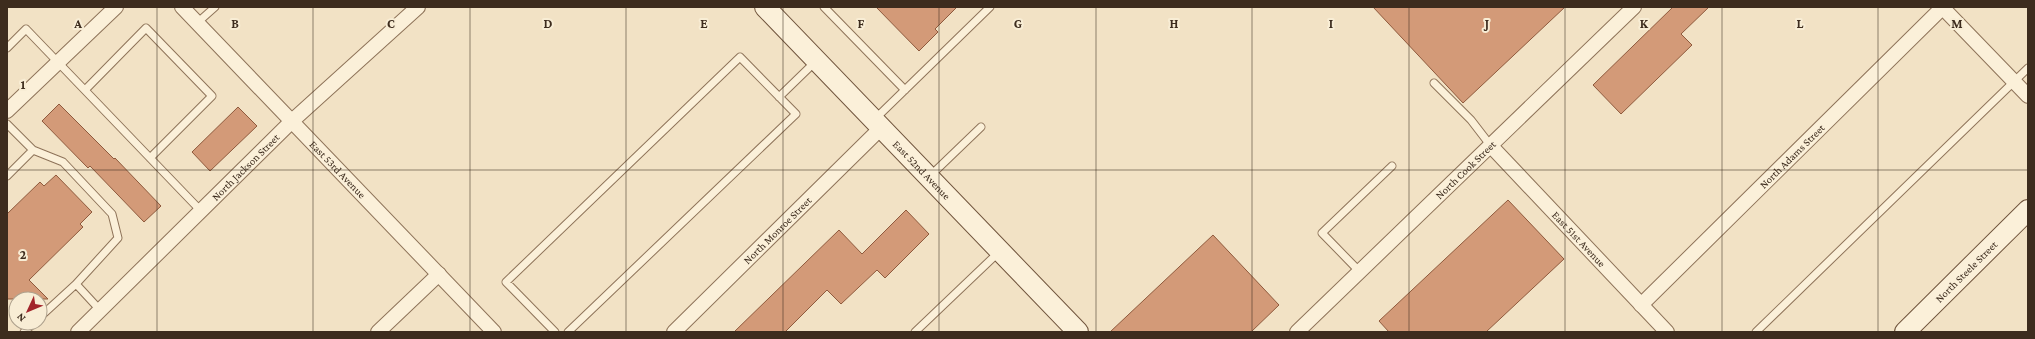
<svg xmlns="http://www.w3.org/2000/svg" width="2035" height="339" viewBox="0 0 2035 339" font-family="'Crimson Pro',serif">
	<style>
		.building { fill: #d39a78; stroke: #8f5a3d }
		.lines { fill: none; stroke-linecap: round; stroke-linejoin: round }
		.lane-casing { stroke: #8e7359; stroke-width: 9 }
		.street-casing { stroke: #8e7359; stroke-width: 16 }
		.secondary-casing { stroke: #70543c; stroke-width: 22 }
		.lane { stroke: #fbf0d9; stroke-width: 7 }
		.street { stroke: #fbf0d9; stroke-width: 14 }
		.secondary { stroke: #fbf0d9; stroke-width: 20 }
		.grid { fill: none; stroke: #3d2c1e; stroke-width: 1; stroke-opacity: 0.55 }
		.labels { text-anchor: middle; stroke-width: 4; stroke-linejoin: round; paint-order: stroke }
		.street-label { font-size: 11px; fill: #3d2c1e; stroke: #f8edd5 }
		.grid-label { font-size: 13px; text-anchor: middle; font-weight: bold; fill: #3d2c1e; stroke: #f8edd5; stroke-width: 4; stroke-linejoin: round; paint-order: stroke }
	</style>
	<rect width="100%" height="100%" fill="#f2e2c5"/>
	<!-- building -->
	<path class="building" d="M 876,7 L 957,7 L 935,29 L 938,32 L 919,51 Z
		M 1373,7 L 1565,7 L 1463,103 Z
		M 1673,7 L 1709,7 L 1681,34 L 1692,45 L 1621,114 L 1593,85 Z
		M 59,104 L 114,159 L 115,158 L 161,206 L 144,222 L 90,166 L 88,168 L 42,121 Z
		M 238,107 L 257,126 L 210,171 L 192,152 Z
		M 56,175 L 92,212 L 80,224 L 83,227 L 29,280 L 48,299 L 7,299 L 7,214 L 40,182 L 44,186 Z
		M 1508,200 L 1564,259 L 1486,332 L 1389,332 L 1379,321 Z
		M 906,210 L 929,234 L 885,278 L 877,270 L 841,304 L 827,290 L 785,332 L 734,332 L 839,230 L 862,254 Z
		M 1213,235 L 1279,305 L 1251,332 L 1110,332 Z"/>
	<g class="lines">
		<defs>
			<path id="lane" d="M 824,7 L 905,90
				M 197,23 L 215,7
				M 7,48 L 26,29 L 201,211
				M 1434,83 L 1471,120 L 1491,146
				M 85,90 L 146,28 L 212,96 L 150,158
				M 779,97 L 815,62
				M 875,119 L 990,7
				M 7,124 L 33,150 L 7,176
				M 33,150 L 63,162 L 112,214 L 118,238 L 76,284
				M 929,177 L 981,127
				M 1360,272 L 1322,233 L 1392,166
				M 40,317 L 76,284 L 100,310
				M 24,332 L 34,323
				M 555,332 L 506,282 L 740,57 L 796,114 L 568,332
				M 915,332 L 1000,251
				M 1756,332 L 2028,68"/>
			<g id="street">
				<path id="s1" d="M 182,7 L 494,332"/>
				<path d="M 1942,7 L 2028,96"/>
				<path d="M 7,111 L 116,7"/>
				<path id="s2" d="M 1491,146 L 1667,332"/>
				<path id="s3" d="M 1641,305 L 1943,7"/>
				<path id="s4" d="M 78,332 L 292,121 L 418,7"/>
				<path d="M 378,332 L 439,274"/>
				<path id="s5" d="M 674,332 L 881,128"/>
				<path id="s6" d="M 1297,332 L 1634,7"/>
			</g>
			<g id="secondary">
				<path id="s7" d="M 765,7 L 1078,332"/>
				<path id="s8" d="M 1905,332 L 2028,210"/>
			</g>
		</defs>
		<!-- lane casing -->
		<use href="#lane" class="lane-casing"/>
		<!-- street casing -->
		<use href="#street" class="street-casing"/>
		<!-- secondary casing -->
		<use href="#secondary" class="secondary-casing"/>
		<!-- lane -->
		<use href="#lane" class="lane"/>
		<!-- street -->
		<use href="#street" class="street"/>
		<!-- secondary -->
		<use href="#secondary" class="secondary"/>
	</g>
	<!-- grid -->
	<path class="grid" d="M 157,7 L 157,332M 313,7 L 313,332M 470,7 L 470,332M 626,7 L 626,332M 783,7 L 783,332M 939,7 L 939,332M 1096,7 L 1096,332M 1252,7 L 1252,332M 1409,7 L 1409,332M 1565,7 L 1565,332M 1722,7 L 1722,332M 1878,7 L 1878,332M 7,170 L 2028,170"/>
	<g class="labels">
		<!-- street labels -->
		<g class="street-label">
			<text dy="4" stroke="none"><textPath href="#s3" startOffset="212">North Adams Street</textPath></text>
			<text dy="4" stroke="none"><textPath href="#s4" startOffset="235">North Jackson Street</textPath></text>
			<text dy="4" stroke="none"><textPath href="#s1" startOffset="225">East 53rd Avenue</textPath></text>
			<text dy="4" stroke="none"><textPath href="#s7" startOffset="226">East 52nd Avenue</textPath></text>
			<text dy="4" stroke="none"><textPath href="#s6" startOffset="234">North Cook Street</textPath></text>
			<text dy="4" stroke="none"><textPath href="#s5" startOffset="145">North Monroe Street</textPath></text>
			<text dy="4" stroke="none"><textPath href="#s2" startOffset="128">East 51st Avenue</textPath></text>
			<text dy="4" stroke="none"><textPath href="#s8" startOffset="86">North Steele Street</textPath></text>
		</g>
	</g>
	<g class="grid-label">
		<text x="78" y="28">A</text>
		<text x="235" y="28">B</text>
		<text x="391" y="28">C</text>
		<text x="548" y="28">D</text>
		<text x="704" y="28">E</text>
		<text x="861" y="28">F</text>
		<text x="1018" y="28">G</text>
		<text x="1174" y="28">H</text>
		<text x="1331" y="28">I</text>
		<text x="1487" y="28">J</text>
		<text x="1644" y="28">K</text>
		<text x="1800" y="28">L</text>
		<text x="1957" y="28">M</text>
		<text x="23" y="89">1</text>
		<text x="23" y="259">2</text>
	</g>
	<!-- border -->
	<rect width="2035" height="339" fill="none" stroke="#3d2c1e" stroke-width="16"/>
	<!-- north arrow -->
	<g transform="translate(28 311) rotate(226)"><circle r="19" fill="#f8edd5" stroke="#ada08c"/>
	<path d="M0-3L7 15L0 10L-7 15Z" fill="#a2242a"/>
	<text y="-6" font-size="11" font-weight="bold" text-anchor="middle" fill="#3d2c1e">N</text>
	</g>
</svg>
